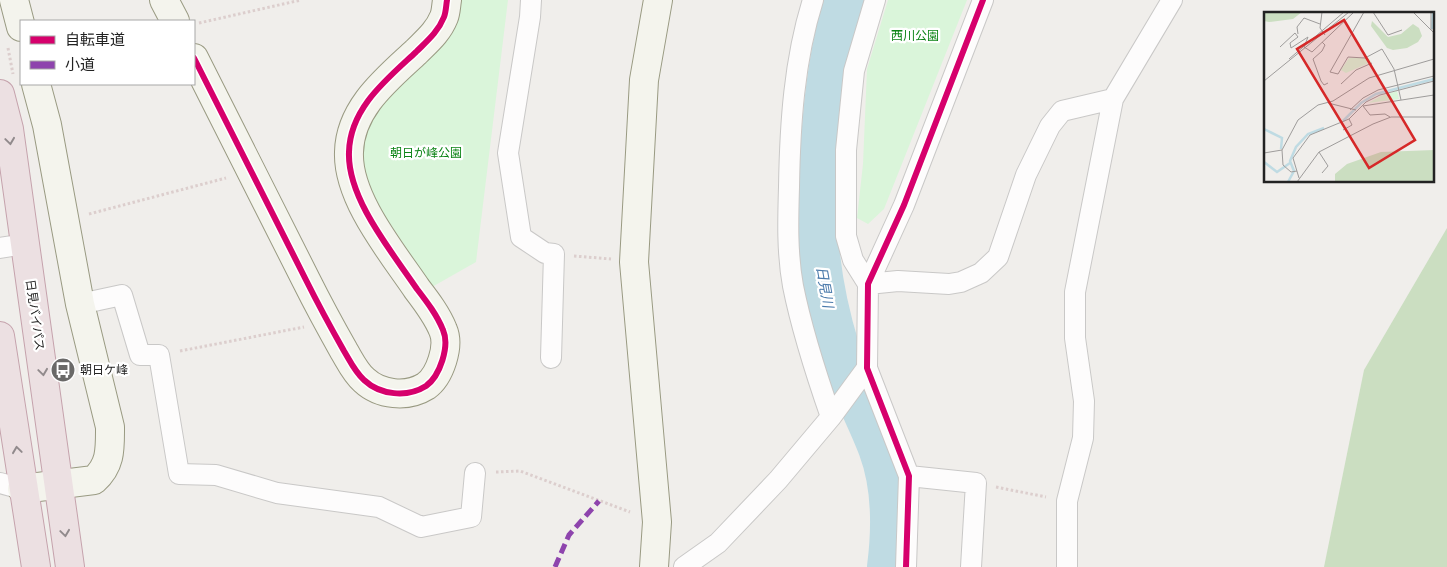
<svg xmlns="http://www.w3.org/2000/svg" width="1447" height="567" viewBox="0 0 1447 567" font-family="Barlow,'Noto Sans JP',sans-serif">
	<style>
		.forest { fill: #cbdec1 }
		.park { fill: #daf5da }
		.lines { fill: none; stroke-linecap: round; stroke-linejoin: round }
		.river { stroke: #bfdbe3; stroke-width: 42 }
		.street-casing { stroke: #c9c8c7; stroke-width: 22 }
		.secondary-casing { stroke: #999a82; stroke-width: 30 }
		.highway-casing { stroke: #c5a2ac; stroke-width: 30 }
		.path { stroke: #dccecd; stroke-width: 3; stroke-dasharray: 2.5 2.5; stroke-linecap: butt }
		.street { stroke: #fdfcfc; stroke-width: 20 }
		.secondary { stroke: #f4f4ed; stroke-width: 28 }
		.highway { stroke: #ece0e2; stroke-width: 28 }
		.quiet { stroke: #8e44ad; stroke-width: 5; stroke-dasharray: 10 5; stroke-linecap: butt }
		.cycleway-casing { stroke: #fff; stroke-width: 9 }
		.cycleway { stroke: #d6006c; stroke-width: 6 }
		.oneway { stroke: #918a8c }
		.labels { text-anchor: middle; stroke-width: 4.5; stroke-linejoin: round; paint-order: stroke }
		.park-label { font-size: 12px; fill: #0c8416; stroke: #fff }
		.street-label { font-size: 12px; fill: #222; stroke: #fff }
		.poi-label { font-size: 12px; fill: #222; stroke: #fff; text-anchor: start }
		.water-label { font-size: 14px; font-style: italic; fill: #4a7aab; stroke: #fff }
		.inset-river { fill: none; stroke: #bfdbe3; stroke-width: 2.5 }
		.inset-road { fill: none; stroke: #9e9c9b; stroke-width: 1 }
		.view { fill: #d62828; fill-opacity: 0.15; stroke: #d62828; stroke-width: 2.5 }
		.inset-edge { fill: none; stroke: #222; stroke-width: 2.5 }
	</style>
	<rect width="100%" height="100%" fill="#f0eeeb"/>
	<!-- forest -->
	<path class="forest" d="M 1447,228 L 1447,567 L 1324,567 L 1364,370 Z"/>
	<!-- park -->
	<path class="park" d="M 458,0 L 508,0 L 476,262 L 432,287 L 391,225 L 369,195 L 361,153 L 371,117 L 392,86 L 424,65 L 452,25 Z
		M 888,0 L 967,0 L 884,209 L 868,224 L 857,218 L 863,164 L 867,69 Z"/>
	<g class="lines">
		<!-- river -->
		<path class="river" d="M 845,0 C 831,46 825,93 822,141 C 820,160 818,179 817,198 C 815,249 824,301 839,350 C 848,383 867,416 879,448 C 893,485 893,528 888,567"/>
		<defs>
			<path id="street" d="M 531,0 L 530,17 L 508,153 L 521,237 L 545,253 L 554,254 L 551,358
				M 813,0 C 794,60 790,125 789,187 C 788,220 787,253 793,286 C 802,331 816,374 831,417
				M 0,248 L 25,244
				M 868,284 L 898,281 L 949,284 L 961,282 L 981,273 L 998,257 L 1026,175 L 1050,126 L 1062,111 L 1113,99
				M 868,284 L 853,260 L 846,236 L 846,150 L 854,71 L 875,0
				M 80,304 L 122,295 L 140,355 L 159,355 L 179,474 L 216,475 L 277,493 L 379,507 L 421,527 L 471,517 L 475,473
				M 909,476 L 976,483 L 971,567
				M 0,483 L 22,489
				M 684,567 L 718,543 L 778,480 L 831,417 L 867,368
				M 906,567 L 909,476 L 867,368 L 868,284 L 904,205 L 983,0
				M 1067,567 L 1067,501 L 1083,438 L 1084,401 L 1075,338 L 1075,292 L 1113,99 L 1172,0"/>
			<path id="secondary" d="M 14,0 L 21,27
				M 164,0 L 175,21
				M 194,58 C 231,132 268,206 306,280 C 318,304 331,328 344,351 C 350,361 355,372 364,380 C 380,395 407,398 426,386 C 440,376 450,346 443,330 C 437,315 427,302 417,289 C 392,252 347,198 349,152 C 350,108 387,79 416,52 C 427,41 438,32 444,17 C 446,12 446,6 447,0
				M 22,489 L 94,480 C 111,465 110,449 110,427 L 80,304 L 47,125 L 36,84
				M 654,567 L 657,522 L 634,262 L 644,80 L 658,0"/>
			<path id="highway" d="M 0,94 L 9,129 L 70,567
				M 0,336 L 36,567"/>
		</defs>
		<!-- street casing -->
		<use href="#street" class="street-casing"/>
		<!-- secondary casing -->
		<use href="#secondary" class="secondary-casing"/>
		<!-- highway casing -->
		<use href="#highway" class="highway-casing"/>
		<!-- path -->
		<path class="path" d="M 199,23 L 301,0
			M 8,48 L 13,74
			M 89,214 L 226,178
			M 574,256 L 611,259
			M 180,351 L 304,327
			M 496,472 L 520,471 L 630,512
			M 996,487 L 1046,497"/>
		<!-- street -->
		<use href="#street" class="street"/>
		<!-- secondary -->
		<use href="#secondary" class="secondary"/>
		<!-- highway -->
		<use href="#highway" class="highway"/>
		<!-- quiet -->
		<path class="quiet" d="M 555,567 L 569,535 L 599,501"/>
		<defs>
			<path id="cycleway" d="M 194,58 C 231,132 268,206 306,280 C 318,304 331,328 344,351 C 350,361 355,372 364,380 C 380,395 407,398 426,386 C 440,376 450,346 443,330 C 437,315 427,302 417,289 C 392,252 347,198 349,152 C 350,108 387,79 416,52 C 427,41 438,32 444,17 C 446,12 446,6 447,0
				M 906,567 L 909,476 L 867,368 L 868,284 L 904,205 L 983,0"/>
		</defs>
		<!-- cycleway casing -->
		<use href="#cycleway" class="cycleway-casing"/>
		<!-- cycleway -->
		<use href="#cycleway" class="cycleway"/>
	</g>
	<!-- one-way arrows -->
	<defs><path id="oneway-chevron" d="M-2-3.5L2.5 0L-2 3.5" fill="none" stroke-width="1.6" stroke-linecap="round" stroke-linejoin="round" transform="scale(1.25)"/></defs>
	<g class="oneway">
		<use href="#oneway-chevron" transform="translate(10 141) rotate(82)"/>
		<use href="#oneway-chevron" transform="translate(43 372) rotate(82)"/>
		<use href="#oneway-chevron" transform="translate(17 450) rotate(-98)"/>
		<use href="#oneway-chevron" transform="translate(65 533) rotate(82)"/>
	</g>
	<!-- icons -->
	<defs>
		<symbol id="bus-disc" viewBox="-11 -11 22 22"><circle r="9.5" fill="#6a6968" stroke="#fff"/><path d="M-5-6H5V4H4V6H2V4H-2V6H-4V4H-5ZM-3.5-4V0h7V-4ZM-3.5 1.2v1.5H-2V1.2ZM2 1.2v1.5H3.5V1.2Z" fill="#fff"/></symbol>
	</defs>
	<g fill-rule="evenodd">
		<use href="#bus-disc" x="49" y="356" width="28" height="28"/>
	</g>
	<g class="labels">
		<!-- park labels -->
		<g class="park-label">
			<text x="915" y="40">西川公園</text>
			<text x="426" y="157">朝日が峰公園</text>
		</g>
		<!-- street labels -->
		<g class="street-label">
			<text transform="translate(35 315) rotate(82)" y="4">日見バイパス</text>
		</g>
		<!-- poi labels -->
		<g class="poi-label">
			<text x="80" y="374">朝日ケ峰</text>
		</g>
		<!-- water labels -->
		<g class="water-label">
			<text transform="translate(825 287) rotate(80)" y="5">日見川</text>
		</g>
	</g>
	<!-- overview -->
	<g transform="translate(1264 12)">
		<rect width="170" height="170" fill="#f0eeeb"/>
		<path d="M 0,0 L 38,0 L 29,7 L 5,10 L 0,9 ZM 108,9 L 124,25 L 137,22 L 149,12 L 155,16 L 158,24 L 154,30 L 143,36 L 129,38 L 123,36 L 107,14 ZM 170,138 L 170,170 L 71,170 L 71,162 L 83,152 L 117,140 Z" fill="#cbdec1"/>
		<path d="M 85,46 L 105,46 L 107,50 L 82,61 L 77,58 ZM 133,79 L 135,87 L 104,91 L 117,84 Z" fill="#daf5da"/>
		<path class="inset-river" d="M 168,17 L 169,0M 79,109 L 97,91 L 112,82 L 170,67M 0,117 L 18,126 L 17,137M 0,150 L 13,160 L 26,151M 24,170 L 30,159 L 26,149 L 32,135 L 44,122 L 60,116"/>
		<path class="inset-road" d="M 58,0 L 56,16 L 61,23M 100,0 L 66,60 L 74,62 L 84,45 L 101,46 L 118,37 L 130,57 L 137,88M 109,0 L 124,23 L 138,18M 149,0 L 170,21M 167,18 L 167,0M 34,22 L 33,15 L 40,6 L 56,12M 58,30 L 61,33 L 58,39 L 49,47 L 57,69 L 60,73 L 64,71M 16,35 L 31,21 L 34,25 L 26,31 L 27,36 L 44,25 L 40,35 L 48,40 L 90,0M 25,47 L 80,0M 0,69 L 85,0M 77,72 L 92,58 L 108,51M 64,91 L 92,98M 99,94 L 170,83M 99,94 L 106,103 L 121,102 L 126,105M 86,98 L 99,86 L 114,78 L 170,64M 79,118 L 88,113 L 85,107M 18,138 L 19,153 L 27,160 L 33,159M 55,140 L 64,154 L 58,161M 0,141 L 18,138 L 34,108 L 54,93 L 69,89 L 105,66 L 170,47M 35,166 L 29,146 L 46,123 L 85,107 L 102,90 L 116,83 L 170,69M 33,170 L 55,140 L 109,112 L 127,105 L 170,105"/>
		<path class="view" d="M 80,8 L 151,128 L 105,156 L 33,37 Z"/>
		<rect width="170" height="170" class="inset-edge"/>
	</g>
	<!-- legend -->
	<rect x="20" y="20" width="175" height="65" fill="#ffffff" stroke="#a7a7a7"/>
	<rect x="30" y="36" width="25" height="8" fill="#d6006c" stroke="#a7a7a7"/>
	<text x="65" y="45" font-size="15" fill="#222222">自転車道</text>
	<rect x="30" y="61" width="25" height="8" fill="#8e44ad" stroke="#a7a7a7"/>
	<text x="65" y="70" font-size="15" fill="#222222">小道</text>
</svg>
